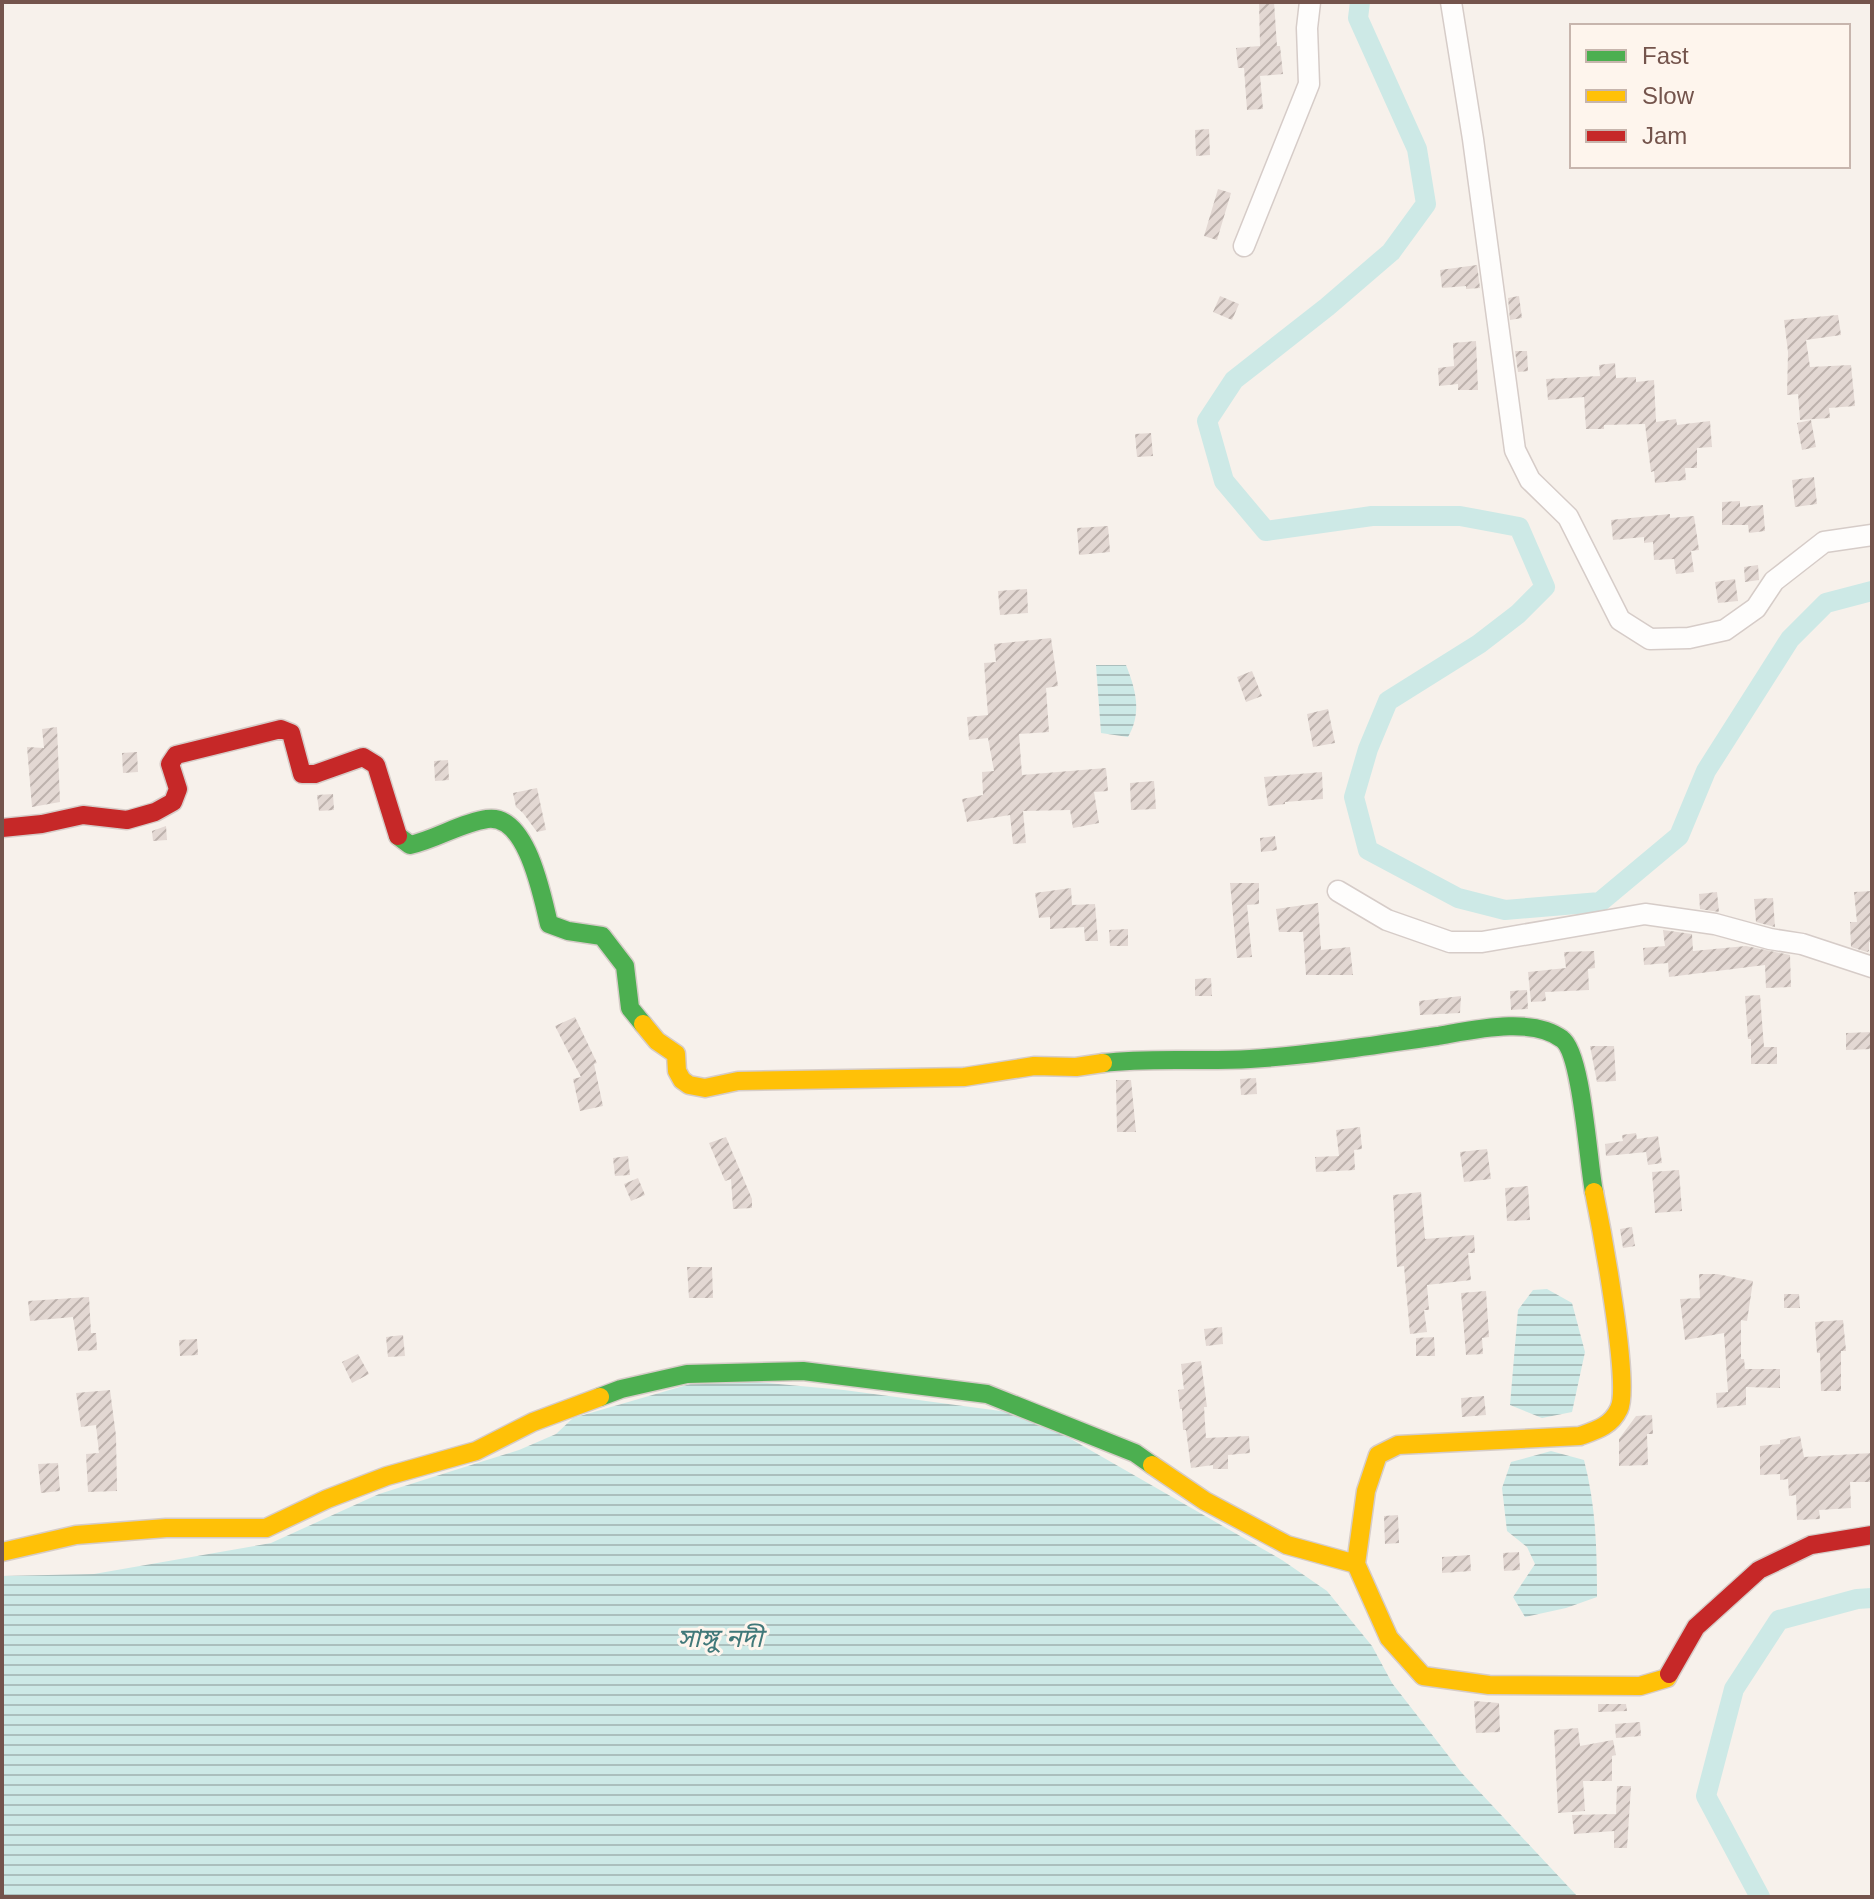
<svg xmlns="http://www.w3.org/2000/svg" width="1874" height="1899" viewBox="0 0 1874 1899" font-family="Helvetica,'Noto Sans Bengali',sans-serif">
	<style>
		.water { fill: url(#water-rules) }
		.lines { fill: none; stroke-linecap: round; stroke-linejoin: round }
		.canal { stroke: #cde9e6; stroke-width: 20 }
		.building { fill: url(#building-hatch) }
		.street-casing { stroke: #d6ccc8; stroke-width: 23 }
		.fast-casing { stroke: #d6ccc8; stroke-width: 21 }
		.slow-casing { stroke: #d6ccc8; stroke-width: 21 }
		.jam-casing { stroke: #d6ccc8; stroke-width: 21 }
		.street { stroke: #fefdfc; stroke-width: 20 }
		.fast { stroke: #4caf50; stroke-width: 18 }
		.slow { stroke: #ffc107; stroke-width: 18 }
		.jam { stroke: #c62828; stroke-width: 18 }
		.labels { text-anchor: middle; stroke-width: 6; stroke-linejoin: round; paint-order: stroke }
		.water-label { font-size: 26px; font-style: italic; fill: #407879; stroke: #fef5ed }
	</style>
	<defs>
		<pattern id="water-rules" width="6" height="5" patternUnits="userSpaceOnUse" patternTransform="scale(2)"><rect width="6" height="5" fill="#cde9e6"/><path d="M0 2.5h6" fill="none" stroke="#abbfbd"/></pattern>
		<pattern id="building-hatch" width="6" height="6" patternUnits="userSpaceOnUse" patternTransform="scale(2)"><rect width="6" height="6" fill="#e3d8d3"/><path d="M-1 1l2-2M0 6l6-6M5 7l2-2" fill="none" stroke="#bdb2ad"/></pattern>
	</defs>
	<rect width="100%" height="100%" fill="#f7f1eb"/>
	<!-- water -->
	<path class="water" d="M 1096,665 L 1126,665 C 1136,690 1142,713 1128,737 L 1101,733 Z
		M 1547,1289 L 1572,1303 L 1585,1352 L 1572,1412 L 1542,1418 L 1510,1405 L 1518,1310 L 1533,1290 Z
		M 711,1378 L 844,1390 L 1008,1412 L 1050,1427 L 1282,1560 L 1327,1591 L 1372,1646 L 1392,1683 L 1461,1772 L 1578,1897 L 2,1897 L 2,1576 L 94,1574 L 271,1543 L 379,1494 L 519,1450 L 556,1434 L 573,1418 Z
		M 1551,1451 L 1584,1460 C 1596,1506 1597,1550 1597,1597 L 1566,1608 L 1525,1617 L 1513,1597 L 1535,1564 L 1527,1547 L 1507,1531 L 1502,1488 L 1511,1462 Z"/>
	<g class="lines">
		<!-- canal -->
		<path class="canal" d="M 1360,2 L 1358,18 L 1417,149 L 1426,204 L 1391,252 L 1327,307 L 1234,380 L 1207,421 L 1224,481 L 1266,531 L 1372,516 L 1460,516 L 1519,527 L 1545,587 L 1518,614 L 1479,644 L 1388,701 L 1368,749 L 1354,797 L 1368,850 L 1458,898 L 1505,910 L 1600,902 L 1679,836 L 1706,771 L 1790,639 L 1826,603 L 1872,591
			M 1760,1897 L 1706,1796 L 1734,1689 L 1779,1620 L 1857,1599 L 1872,1598"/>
	</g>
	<!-- building -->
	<path class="building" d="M 1259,2 L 1274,2 L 1277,46 L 1280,46 L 1283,74 L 1260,76 L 1263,109 L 1247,110 L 1244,68 L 1238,68 L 1236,48 L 1260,46 Z
		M 1209,129 L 1210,155 L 1196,156 L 1195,130 Z
		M 1218,189 L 1231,193 L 1217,240 L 1204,236 Z
		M 1477,265 L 1480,288 L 1466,289 L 1466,286 L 1442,288 L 1440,270 Z
		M 1220,296 L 1239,304 L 1232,320 L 1213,312 Z
		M 1519,296 L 1522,318 L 1510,320 L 1508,298 Z
		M 1838,315 L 1841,335 L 1806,340 L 1810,367 L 1851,365 L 1855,406 L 1829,408 L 1830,418 L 1800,420 L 1798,394 L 1787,395 L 1788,352 L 1784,320 Z
		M 1476,341 L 1478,390 L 1458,390 L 1458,384 L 1439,386 L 1438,368 L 1454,366 L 1453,343 Z
		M 1515,351 L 1527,351 L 1528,371 L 1518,372 Z
		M 1615,363 L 1616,378 L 1636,377 L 1636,382 L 1654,380 L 1656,422 L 1676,419 L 1677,425 L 1710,421 L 1712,447 L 1697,448 L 1697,468 L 1685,468 L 1686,480 L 1655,483 L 1654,471 L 1651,472 L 1645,424 L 1604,425 L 1604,429 L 1586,429 L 1584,397 L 1548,400 L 1546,379 L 1600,376 L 1599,365 Z
		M 1811,420 L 1816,447 L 1802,450 L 1797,423 Z
		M 1151,433 L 1153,456 L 1137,457 L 1135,434 Z
		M 1814,477 L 1817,504 L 1795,507 L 1792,480 Z
		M 1740,501 L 1740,507 L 1763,505 L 1765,531 L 1749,533 L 1748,525 L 1722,525 L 1722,502 Z
		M 1670,514 L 1670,518 L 1694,516 L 1699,550 L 1691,551 L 1694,572 L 1676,574 L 1674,559 L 1654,560 L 1653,542 L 1644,543 L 1644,537 L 1613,540 L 1611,520 Z
		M 1108,526 L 1110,552 L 1079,555 L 1077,528 Z
		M 1758,565 L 1759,580 L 1745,582 L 1744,567 Z
		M 1735,579 L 1738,601 L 1718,603 L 1715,582 Z
		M 1027,589 L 1028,613 L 1000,615 L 998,591 Z
		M 1051,638 L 1058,686 L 1046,688 L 1049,732 L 1019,734 L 1022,775 L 1106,768 L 1108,791 L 1094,792 L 1099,823 L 1073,828 L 1070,810 L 1023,811 L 1026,843 L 1013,844 L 1010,815 L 967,822 L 962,799 L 983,795 L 982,772 L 994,771 L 988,738 L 969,740 L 967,717 L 988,715 L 984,663 L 996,662 L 994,644 Z
		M 1252,671 L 1262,696 L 1246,702 L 1237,677 Z
		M 1328,709 L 1335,743 L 1313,747 L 1307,714 Z
		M 57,727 L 60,802 L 32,807 L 27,747 L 44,748 L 42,729 Z
		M 137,752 L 138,772 L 123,773 L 122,753 Z
		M 448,760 L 449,780 L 435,781 L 434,761 Z
		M 1322,772 L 1323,799 L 1285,802 L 1285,804 L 1268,806 L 1264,777 Z
		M 1154,781 L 1156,809 L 1131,810 L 1130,783 Z
		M 537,788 L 546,830 L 537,832 L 523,813 L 516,807 L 513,793 Z
		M 333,794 L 334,810 L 319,811 L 317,795 Z
		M 166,826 L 167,840 L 153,841 L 152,831 Z
		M 1275,836 L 1277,850 L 1261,852 L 1260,838 Z
		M 1230,883 L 1259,883 L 1259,904 L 1247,905 L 1252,957 L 1237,958 Z
		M 1071,888 L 1072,905 L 1095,904 L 1098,941 L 1085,941 L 1084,927 L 1050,929 L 1050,917 L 1039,918 L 1035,893 Z
		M 1872,891 L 1872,943 L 1869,942 L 1869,951 L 1867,952 L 1851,947 L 1850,922 L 1857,922 L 1854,892 Z
		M 1717,892 L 1719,912 L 1700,909 L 1699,894 Z
		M 1773,898 L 1775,927 L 1756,922 L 1754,899 Z
		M 1318,903 L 1321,950 L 1350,947 L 1353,975 L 1306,975 L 1303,932 L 1279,932 L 1276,909 Z
		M 1128,929 L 1128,946 L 1110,946 L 1109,930 Z
		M 1663,930 L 1692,934 L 1693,951 L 1746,946 L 1790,955 L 1791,987 L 1766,988 L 1765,965 L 1669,977 L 1668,963 L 1644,965 L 1643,948 L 1665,946 Z
		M 1594,951 L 1595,968 L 1588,969 L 1589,990 L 1545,992 L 1546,1001 L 1531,1002 L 1528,972 L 1566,968 L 1564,952 Z
		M 1211,978 L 1212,996 L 1195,996 L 1195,979 Z
		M 1527,990 L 1528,1009 L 1511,1010 L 1510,991 Z
		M 1760,995 L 1764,1047 L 1777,1047 L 1777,1064 L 1751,1064 L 1751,1039 L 1748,1039 L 1745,996 Z
		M 1461,996 L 1460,1013 L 1420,1015 L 1419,1001 Z
		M 575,1017 L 597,1063 L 594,1064 L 603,1106 L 580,1111 L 573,1079 L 581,1077 L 555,1026 Z
		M 1872,1032 L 1872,1049 L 1846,1050 L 1846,1033 Z
		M 1590,1046 L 1614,1046 L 1616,1081 L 1597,1082 Z
		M 1256,1078 L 1257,1094 L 1241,1095 L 1240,1079 Z
		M 1116,1080 L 1131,1080 L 1136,1132 L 1117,1132 Z
		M 1360,1127 L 1362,1149 L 1354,1150 L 1355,1170 L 1316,1172 L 1315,1157 L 1339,1156 L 1336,1130 Z
		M 1636,1133 L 1637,1139 L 1658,1136 L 1662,1163 L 1648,1165 L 1646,1152 L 1606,1156 L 1605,1144 L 1623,1141 L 1622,1135 Z
		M 726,1137 L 752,1199 L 752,1208 L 733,1209 L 731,1179 L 725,1181 L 709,1143 Z
		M 1487,1149 L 1491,1179 L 1464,1182 L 1460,1152 Z
		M 628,1156 L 630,1175 L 615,1176 L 613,1158 Z
		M 1679,1170 L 1682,1211 L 1655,1213 L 1652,1172 Z
		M 638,1178 L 645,1195 L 631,1201 L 624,1184 Z
		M 1528,1186 L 1530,1220 L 1507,1221 L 1505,1188 Z
		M 1421,1192 L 1425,1239 L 1474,1235 L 1475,1253 L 1468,1253 L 1471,1280 L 1427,1285 L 1429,1310 L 1424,1310 L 1427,1332 L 1410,1334 L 1404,1266 L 1397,1267 L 1393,1195 Z
		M 1632,1227 L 1635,1246 L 1623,1248 L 1620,1229 Z
		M 687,1267 L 712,1267 L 713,1298 L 689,1298 Z
		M 1699,1274 L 1717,1274 L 1753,1281 L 1747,1321 L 1741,1320 L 1741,1359 L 1744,1359 L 1745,1369 L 1780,1369 L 1780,1388 L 1746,1387 L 1746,1405 L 1717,1408 L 1716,1393 L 1728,1392 L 1724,1333 L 1685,1340 L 1680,1299 L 1700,1298 Z
		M 1486,1291 L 1489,1337 L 1482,1338 L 1483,1354 L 1466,1355 L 1461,1293 Z
		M 1784,1294 L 1799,1294 L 1800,1308 L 1784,1308 Z
		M 89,1297 L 91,1333 L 96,1333 L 97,1350 L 78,1351 L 73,1317 L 30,1321 L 28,1301 Z
		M 1843,1320 L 1846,1351 L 1841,1351 L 1841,1391 L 1821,1391 L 1820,1353 L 1817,1353 L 1815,1322 Z
		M 1222,1327 L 1223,1344 L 1206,1346 L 1204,1329 Z
		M 403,1335 L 405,1356 L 388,1357 L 386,1337 Z
		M 1434,1337 L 1435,1356 L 1416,1356 L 1416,1338 Z
		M 197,1339 L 198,1355 L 180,1356 L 179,1340 Z
		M 358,1354 L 369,1374 L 352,1383 L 342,1362 Z
		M 1201,1361 L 1207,1407 L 1204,1407 L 1206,1438 L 1249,1436 L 1250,1453 L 1228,1455 L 1228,1469 L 1213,1469 L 1213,1465 L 1191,1468 L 1186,1430 L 1183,1430 L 1182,1409 L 1180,1409 L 1178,1390 L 1184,1389 L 1181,1364 Z
		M 110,1390 L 116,1436 L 117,1491 L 88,1492 L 86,1454 L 99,1453 L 96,1425 L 81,1427 L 76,1393 Z
		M 1484,1396 L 1486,1415 L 1462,1417 L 1461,1398 Z
		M 1652,1415 L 1653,1434 L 1647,1434 L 1648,1465 L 1619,1466 L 1619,1439 L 1636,1416 Z
		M 1800,1436 L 1804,1457 L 1872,1453 L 1872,1482 L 1850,1482 L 1851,1508 L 1819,1510 L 1820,1519 L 1797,1520 L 1796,1495 L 1789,1496 L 1788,1479 L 1780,1480 L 1780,1474 L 1760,1475 L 1760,1446 L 1780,1444 L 1780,1440 Z
		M 58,1463 L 60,1491 L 41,1493 L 38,1464 Z
		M 1398,1515 L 1399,1543 L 1385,1544 L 1384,1516 Z
		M 1519,1552 L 1520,1570 L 1504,1571 L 1503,1553 Z
		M 1470,1555 L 1471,1571 L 1442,1573 L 1442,1557 Z
		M 1474,1701 L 1499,1703 L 1500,1732 L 1476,1733 Z
		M 1598,1704 L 1626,1704 L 1627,1711 L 1598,1712 Z
		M 1640,1722 L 1641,1736 L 1616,1738 L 1615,1724 Z
		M 1578,1728 L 1580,1746 L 1613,1740 L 1616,1755 L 1612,1756 L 1612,1781 L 1583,1781 L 1585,1811 L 1558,1813 L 1554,1730 Z
		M 1617,1786 L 1631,1786 L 1627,1848 L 1614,1848 L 1614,1831 L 1574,1834 L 1572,1815 L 1616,1814 Z"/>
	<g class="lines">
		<defs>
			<path id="street" d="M 1451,2 L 1473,139 L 1515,450 L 1530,480 L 1568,517 L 1620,620 L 1650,639 L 1689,638 L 1725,630 L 1756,608 L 1774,581 L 1824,542 L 1872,535
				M 1244,246 L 1309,84 L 1307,28 L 1310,2
				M 1338,891 L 1387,920 L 1450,942 L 1482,942 L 1645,914 L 1715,924 L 1770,939 L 1802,944 L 1872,967"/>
			<path id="fast" d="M 398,836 L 410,845 C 437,839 460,823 487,819 C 527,813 542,896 549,924 L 568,931 L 602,936 L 625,966 L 630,1008 L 643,1024
				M 1103,1063 C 1151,1057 1201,1062 1250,1059 C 1313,1055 1375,1045 1438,1036 C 1473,1030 1532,1016 1562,1039 C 1582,1053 1588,1162 1594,1192
				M 600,1397 L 621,1389 L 687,1374 L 803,1371 L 987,1394 L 1135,1453 L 1152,1465"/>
			<path id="slow" d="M 643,1024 L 657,1041 L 676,1054 L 677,1071 L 682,1080 L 689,1085 L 705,1088 L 738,1081 L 964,1077 L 1034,1066 L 1076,1067 L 1103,1063
				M 1152,1465 L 1205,1501 L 1287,1545 L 1356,1564 L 1389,1638 L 1423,1676 L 1489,1685 L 1640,1686 L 1667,1678 L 1669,1674
				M 2,1552 L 76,1535 L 166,1528 L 266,1528 L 327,1499 L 387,1476 L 476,1451 L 533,1422 L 600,1397
				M 1356,1564 L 1366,1491 L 1378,1455 L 1398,1445 L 1580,1436 C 1597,1430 1611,1426 1619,1409 C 1631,1385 1601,1226 1594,1192"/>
			<path id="jam" d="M 2,828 L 42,824 L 83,815 L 127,820 L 155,812 L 173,802 L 178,789 L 170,764 L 176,755 L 281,729 L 291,733 L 302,774 L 315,774 L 363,757 L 376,765 L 398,836
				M 1669,1674 L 1696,1627 L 1759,1570 L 1811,1545 L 1872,1535"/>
		</defs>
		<!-- street casing -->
		<use href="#street" class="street-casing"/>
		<!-- fast casing -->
		<use href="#fast" class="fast-casing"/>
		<!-- slow casing -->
		<use href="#slow" class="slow-casing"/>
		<!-- jam casing -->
		<use href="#jam" class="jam-casing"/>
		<!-- street -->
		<use href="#street" class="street"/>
		<!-- fast -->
		<use href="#fast" class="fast"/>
		<!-- slow -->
		<use href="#slow" class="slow"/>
		<!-- jam -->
		<use href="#jam" class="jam"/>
	</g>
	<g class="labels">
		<!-- water labels -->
		<g class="water-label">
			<text x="720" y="1647">সাঙ্গু নদী</text>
		</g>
	</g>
	<!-- border -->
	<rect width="1874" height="1899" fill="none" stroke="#74544c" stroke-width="8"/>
	<!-- legend -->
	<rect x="1570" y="24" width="280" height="144" fill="#fef5ed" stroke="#c7b5ad" stroke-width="2"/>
	<rect x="1586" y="50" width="40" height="12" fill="#4caf50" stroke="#c7b5ad" stroke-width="2"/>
	<text x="1642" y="64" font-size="24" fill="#74544c">Fast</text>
	<rect x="1586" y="90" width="40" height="12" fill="#ffc107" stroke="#c7b5ad" stroke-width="2"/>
	<text x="1642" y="104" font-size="24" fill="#74544c">Slow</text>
	<rect x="1586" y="130" width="40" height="12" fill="#c62828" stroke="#c7b5ad" stroke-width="2"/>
	<text x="1642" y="144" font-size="24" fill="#74544c">Jam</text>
</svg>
